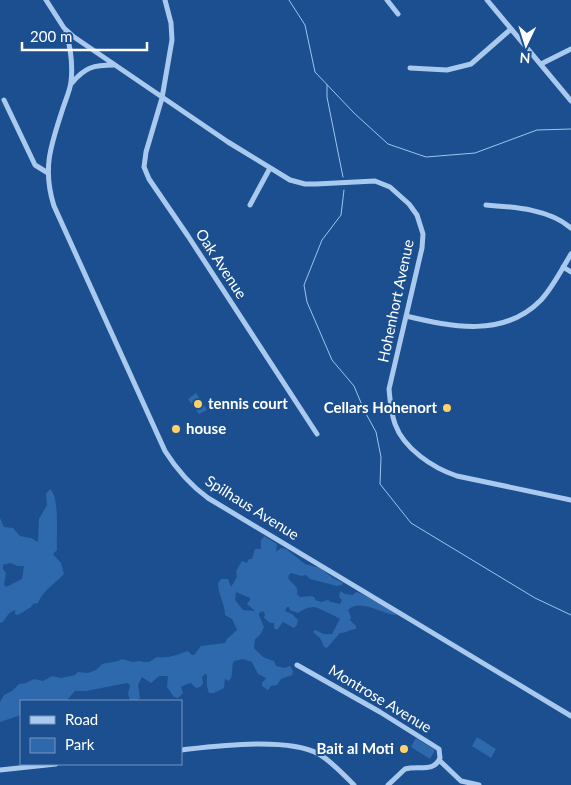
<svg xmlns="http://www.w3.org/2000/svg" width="571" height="785" viewBox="0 0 571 785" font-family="Lato,sans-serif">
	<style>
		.green { fill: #2e69ad; fill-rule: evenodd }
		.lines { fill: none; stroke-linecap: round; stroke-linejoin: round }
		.stream { stroke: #9cc4f0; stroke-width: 1 }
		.minor { stroke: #a9c9ee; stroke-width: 5 }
		.poi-dot { fill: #ffd166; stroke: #1b4f8f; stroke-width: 2 }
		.labels { text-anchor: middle; stroke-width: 4; stroke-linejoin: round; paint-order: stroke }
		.street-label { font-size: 15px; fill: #fff; stroke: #1b4f8f }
		.poi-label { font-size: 15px; font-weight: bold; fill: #fff; stroke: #1b4f8f; text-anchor: start }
	</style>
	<rect width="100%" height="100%" fill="#1b4f8f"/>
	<!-- green -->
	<path class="green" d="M 196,393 L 207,410 L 199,414 L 188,399 Z
		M 50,489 C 60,497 56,537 57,550 L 53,554 L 61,563 L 64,574 C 55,584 43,590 38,603 L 33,604 L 31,607 L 18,615 L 15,614 L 15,610 C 9,612 6,617 3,622 L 0,623 L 0,518 L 4,527 L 13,528 L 20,536 L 31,538 L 38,542 L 39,519 L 47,505 L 46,494 ZM 10,563 L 18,566 L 24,566 L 22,579 L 6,587 L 4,585 L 6,573 L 3,569 L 3,565 Z
		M 264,536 L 277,544 L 276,552 L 281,548 L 286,549 L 305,564 L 320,568 L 333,578 L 343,583 L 342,585 L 337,586 L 310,579 L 306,575 L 301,576 L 291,573 L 289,575 L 288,578 C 292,584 299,586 297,594 L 300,597 L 312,596 L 315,598 L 315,600 L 321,602 L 328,600 L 331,602 L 340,604 L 342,600 L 339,597 L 340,591 L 345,594 L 353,595 L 356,592 C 360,592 394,611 397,615 C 385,616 360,597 348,610 L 351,617 L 350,620 L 356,626 L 356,629 C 350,629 347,633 340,633 L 327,648 L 324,647 L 320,638 L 313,632 L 315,630 L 324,634 L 332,634 L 340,619 C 337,617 317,607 314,607 C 308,607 302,610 298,613 L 290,610 L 289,607 L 287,607 L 285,611 L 292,614 L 298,620 L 297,625 L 294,628 L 283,622 L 277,630 L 274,628 L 274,623 L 270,623 L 264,618 L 265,614 L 263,611 L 259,613 L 259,615 L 264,627 L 260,635 L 255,639 L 254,648 L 263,657 L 274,661 L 276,666 L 284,668 L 290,666 L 293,671 L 292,675 L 281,679 L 277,685 L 271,686 L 268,690 L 262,686 L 262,683 L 266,678 L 258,674 L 252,662 L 243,659 L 234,661 C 230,668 235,673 229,681 L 225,679 L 224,688 L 214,693 L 209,693 C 206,686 207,682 207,675 L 205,674 L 202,677 L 203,684 L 200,687 L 196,688 L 191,683 L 187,684 L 181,687 L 183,693 L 178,698 L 174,697 L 167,687 L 168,676 L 159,676 L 151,683 L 142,677 L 138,685 L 140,698 L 136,701 L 130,700 L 128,694 L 130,685 L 127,683 L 86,691 L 75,691 L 66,701 L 21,701 L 21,715 L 0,722 L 0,702 L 4,695 L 12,691 L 19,684 L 26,683 L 34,679 L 43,681 L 52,676 L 61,678 L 75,675 L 78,672 L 88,673 L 96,670 L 102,664 L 118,661 L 122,659 L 133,662 L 139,661 L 144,662 L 149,662 L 157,657 C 169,659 178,654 188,651 L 192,655 L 194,655 L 201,646 L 225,643 L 227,639 L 237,630 L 232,619 L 225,615 C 225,604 218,594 218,583 L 221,579 L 228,579 L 231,587 L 237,577 L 236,571 L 242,561 L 247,563 L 249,559 L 252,559 L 255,549 L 261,549 L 261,540 ZM 236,592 L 250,598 L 250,600 L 247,604 L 255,611 L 243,610 L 235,600 Z
		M 477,737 L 496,749 L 491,758 L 472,746 Z
		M 416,738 L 435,750 L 430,759 L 411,747 Z"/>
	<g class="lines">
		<!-- stream -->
		<path class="stream" d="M 289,0 L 305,25 L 315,72 L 354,113 L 388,144 L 426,157 L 475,153 L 537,130 L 571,129
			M 327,85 L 327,97 L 343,177
			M 344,190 L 341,215 L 322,240 L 304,285 L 307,302 L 332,360 L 354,386 L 364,410 L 376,432 L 381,457 L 380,484 L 411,523 L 535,598 L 571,615"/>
		<!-- minor -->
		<path class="minor" d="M 46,0 L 64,28 L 74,37 L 228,142 L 290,180 L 305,184 L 316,184 L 375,181 L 390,187 L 409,204 L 417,215 L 423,234 L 422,248 L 389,389 C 390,401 391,413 395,424 C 404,449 433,468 457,476 L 571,500
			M 165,0 L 171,23 L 172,40 L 162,98 L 146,152 L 144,167 L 149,179 L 188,236 L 317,434
			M 387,0 L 398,14
			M 487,0 L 571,101
			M 66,32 C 71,49 73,64 71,82 C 70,90 66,99 63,108 C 51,145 42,168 54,206 L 165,451 C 177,470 190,485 208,498 L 571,716
			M 541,64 L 571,49
			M 410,68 L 447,70 L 471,64 L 511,29
			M 72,83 C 85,67 94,65 114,65
			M 4,100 L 35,165 L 48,173
			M 250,205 L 270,168
			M 486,205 C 514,207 549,209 571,228
			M 563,267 L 571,272
			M 406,316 C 452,327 504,338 541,300 C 553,287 562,269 571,254
			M 297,665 L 380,712 L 439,749 L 440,758 C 434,773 418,765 405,769 L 388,785
			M 181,750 C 217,746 287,737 319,754 C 332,762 343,774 354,785
			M 439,760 L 461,781 L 479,785
			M 0,770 L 56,764"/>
	</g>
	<!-- markers -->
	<g class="poi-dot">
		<circle cx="198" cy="404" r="5"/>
		<circle cx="447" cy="408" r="5"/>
		<circle cx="176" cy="429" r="5"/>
		<circle cx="404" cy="749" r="5"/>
	</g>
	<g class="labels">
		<!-- street labels -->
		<g class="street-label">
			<text transform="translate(221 264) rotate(57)" y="5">Oak Avenue</text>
			<text transform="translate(396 301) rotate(-78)" y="5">Hohenhort Avenue</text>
			<text transform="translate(252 508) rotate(32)" y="5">Spilhaus Avenue</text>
			<text transform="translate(380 699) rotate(31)" y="5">Montrose Avenue</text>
		</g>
		<!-- poi labels -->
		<g class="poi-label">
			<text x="208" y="409">tennis court</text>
			<text x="437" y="413" text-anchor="end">Cellars Hohenort</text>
			<text x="186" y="434">house</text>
			<text x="394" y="754" text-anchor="end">Bait al Moti</text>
		</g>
	</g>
	<!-- legend -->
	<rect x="20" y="700" width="162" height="65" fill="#1b4f8f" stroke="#7695bc"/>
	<rect x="30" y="716" width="25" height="8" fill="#a9c9ee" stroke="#7695bc"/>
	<text x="65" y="725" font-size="15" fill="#ffffff">Road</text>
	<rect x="30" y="738" width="25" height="15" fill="#2e69ad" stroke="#7695bc"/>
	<text x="65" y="750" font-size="15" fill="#ffffff">Park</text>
	<!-- north arrow -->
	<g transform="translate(526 45) rotate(184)" stroke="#1b4f8f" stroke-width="4" paint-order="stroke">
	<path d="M0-4L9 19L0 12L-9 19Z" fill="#ffffff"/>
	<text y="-8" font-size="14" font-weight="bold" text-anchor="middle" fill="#ffffff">N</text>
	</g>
	<!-- scale -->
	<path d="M22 42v8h125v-8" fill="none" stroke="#ffffff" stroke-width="2.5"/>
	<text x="30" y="42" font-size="15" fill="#ffffff" stroke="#1b4f8f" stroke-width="4" paint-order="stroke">200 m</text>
</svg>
